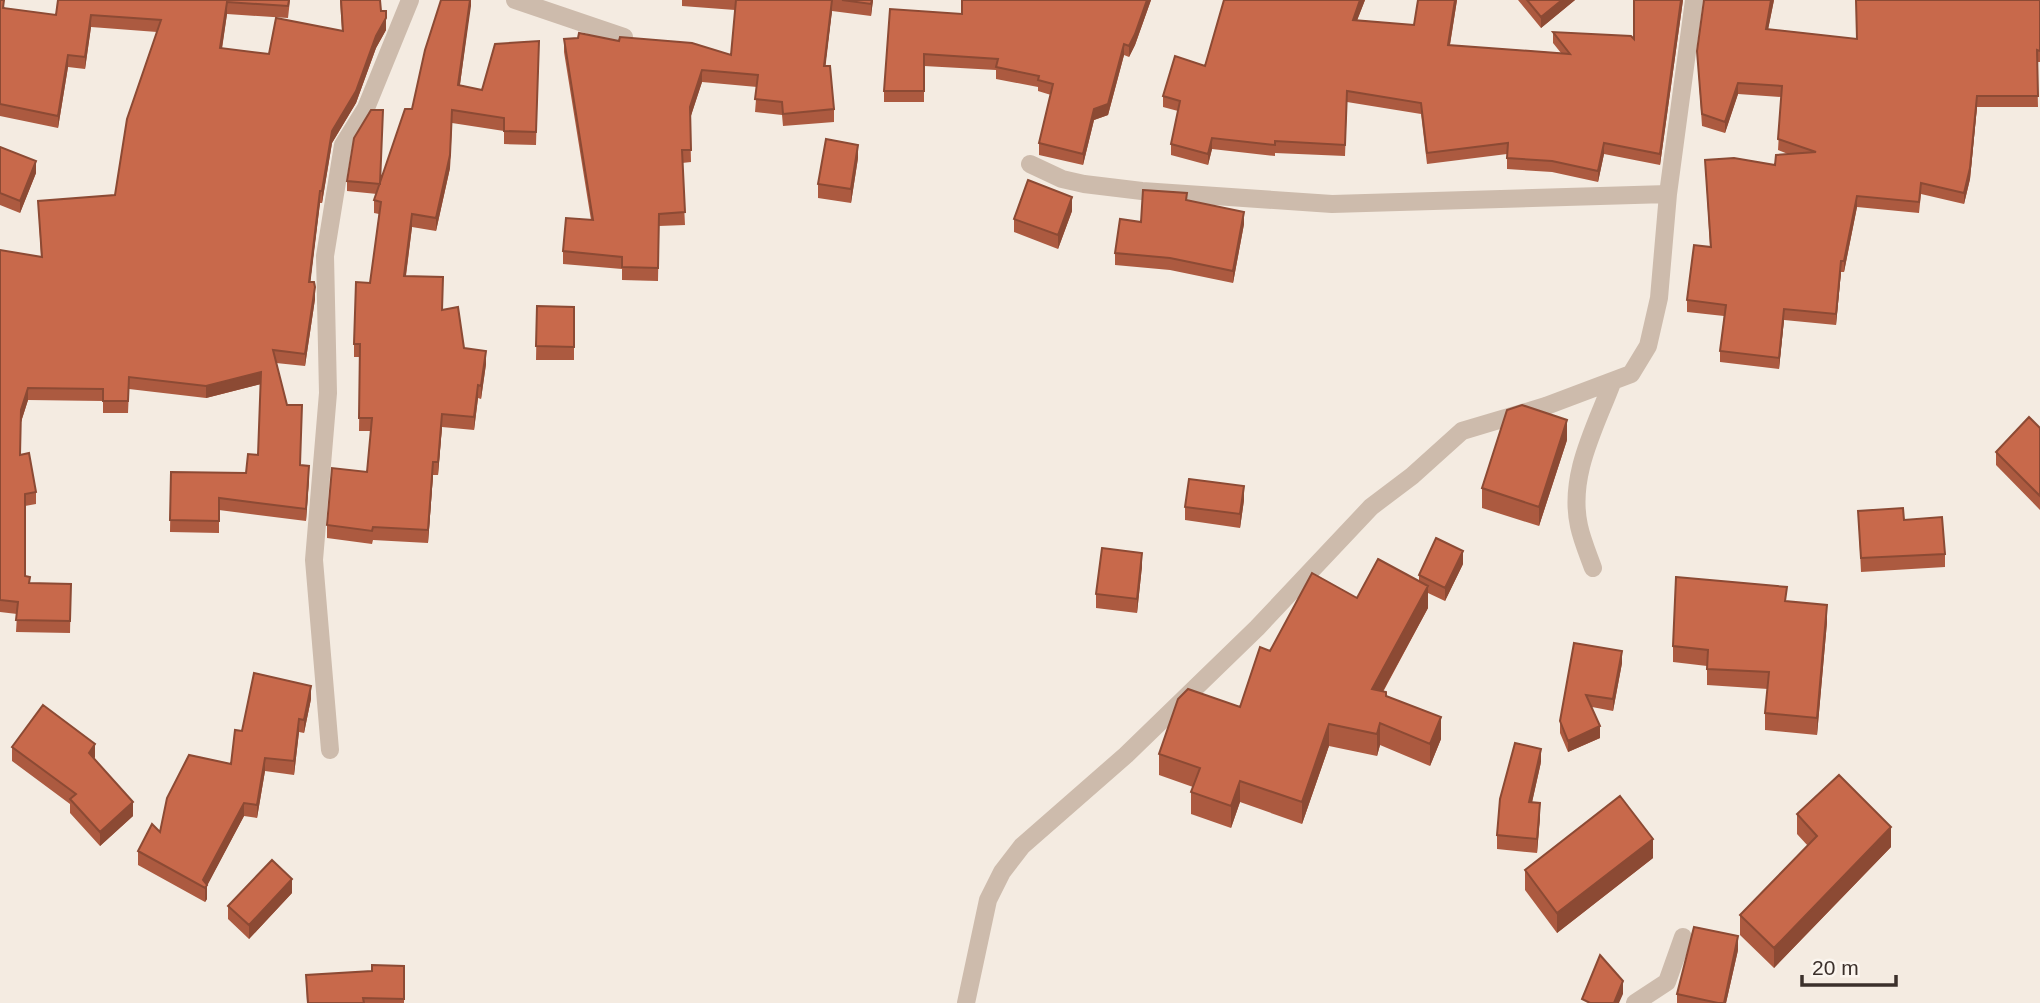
<svg xmlns="http://www.w3.org/2000/svg" width="2040" height="1003" viewBox="0 0 2040 1003" font-family="Helvetica,sans-serif">
	<style>
		.lines { fill: none; stroke-linecap: round; stroke-linejoin: round }
		.minor { stroke: #cdbbac; stroke-width: 18 }
		.wall { fill: #ac5a40 }
		.shaded-wall { fill: #8c4a34 }
		.building { fill: #c8694b; stroke: #8c4a34; stroke-width: 2 }
	</style>
	<rect width="100%" height="100%" fill="#f4ebe1"/>
	<g class="lines">
		<!-- minor -->
		<path class="minor" d="M 515,0 L 624,37
			M 1030,164 L 1062,179 L 1084,184 L 1142,191 L 1332,204 L 1668,194
			M 1593,568 C 1588,554 1582,540 1579,526 C 1568,476 1595,428 1612,383
			M 330,750 L 314,560 L 328,393 L 325,256 L 343,145 L 366,108 L 410,0
			M 966,1003 L 988,900 L 1002,872 L 1022,846 L 1126,755 L 1257,628 L 1371,507 L 1412,476 L 1462,431 L 1546,406 L 1631,374 L 1648,346 L 1659,298 L 1668,194 L 1694,0
			M 1635,1003 L 1667,982 L 1683,937"/>
	</g>
	<!-- wall -->
	<path class="wall" d="M 0,0 L 5,8 L 56,15 L 58,0 L 290,0 L 288,18 L 227,14 L 222,49 L 269,54 L 342,31 L 340,0 L 380,0 L 381,11 L 386,11 L 386,30 L 376,48 L 356,103 L 332,143 L 322,203 L 320,203 L 310,282 L 315,299 L 305,366 L 276,363 L 300,465 L 309,478 L 306,521 L 219,510 L 219,533 L 170,532 L 171,472 L 246,473 L 258,455 L 261,384 L 206,398 L 129,389 L 128,413 L 103,413 L 103,401 L 28,400 L 21,422 L 20,455 L 36,492 L 36,504 L 25,506 L 25,576 L 30,583 L 71,584 L 70,633 L 16,632 L 17,614 L 0,612 L 0,250 L 41,257 L 38,201 L 115,195 L 157,32 L 91,27 L 85,69 L 68,67 L 58,128 L 0,116 Z
		M 471,0 L 460,85 L 482,90 L 539,41 L 536,145 L 504,144 L 504,131 L 452,123 L 450,168 L 436,231 L 412,227 L 406,276 L 443,290 L 442,310 L 464,348 L 486,364 L 481,399 L 478,398 L 474,430 L 442,427 L 438,475 L 433,475 L 428,543 L 373,540 L 372,544 L 327,538 L 327,525 L 367,472 L 371,431 L 359,431 L 360,357 L 354,357 L 354,344 L 370,283 L 379,214 L 374,213 L 374,200 L 377,194 L 347,191 L 347,181 L 380,182 L 412,109 Z
		M 682,0 L 873,0 L 871,16 L 832,11 L 825,66 L 834,109 L 834,122 L 783,126 L 782,115 L 755,112 L 757,87 L 702,82 L 690,118 L 691,162 L 682,163 L 685,225 L 659,226 L 658,281 L 622,280 L 622,269 L 563,264 L 563,251 L 591,220 L 564,52 L 564,39 L 619,41 L 731,55 L 735,10 L 682,6 Z
		M 962,0 L 1151,0 L 1135,45 L 1129,57 L 1124,55 L 1108,115 L 1094,120 L 1083,165 L 1039,155 L 1039,143 L 1051,95 L 1038,91 L 1038,87 L 996,79 L 996,70 L 924,66 L 924,102 L 884,102 L 884,91 L 962,14 Z
		M 1224,0 L 1365,0 L 1357,20 L 1414,25 L 1418,0 L 1457,0 L 1450,45 L 1561,53 L 1553,43 L 1553,32 L 1634,39 L 1683,0 L 1660,165 L 1604,154 L 1598,182 L 1552,172 L 1507,169 L 1507,154 L 1427,164 L 1421,114 L 1347,102 L 1345,156 L 1275,153 L 1275,156 L 1212,149 L 1208,165 L 1171,155 L 1171,144 L 1178,111 L 1163,107 L 1163,96 L 1205,66 Z
		M 1518,0 L 1575,0 L 1541,28 Z
		M 1774,0 L 1768,29 L 1857,39 L 2040,0 L 2040,62 L 2037,62 L 2038,107 L 1977,107 L 1970,179 L 1964,204 L 1921,194 L 1919,213 L 1857,207 L 1844,272 L 1841,272 L 1836,325 L 1784,320 L 1779,369 L 1720,362 L 1720,351 L 1724,316 L 1687,312 L 1687,300 L 1710,247 L 1705,160 L 1775,165 L 1788,154 L 1778,150 L 1781,97 L 1738,94 L 1725,133 L 1702,126 L 1697,51 Z
		M 0,147 L 36,173 L 20,213 L 0,205 Z
		M 858,158 L 851,203 L 818,198 L 818,184 Z
		M 1187,200 L 1244,224 L 1233,283 L 1170,270 L 1115,265 L 1115,253 L 1141,222 Z
		M 1072,211 L 1058,249 L 1014,232 L 1014,219 Z
		M 537,306 L 574,307 L 574,360 L 536,360 Z
		M 2040,428 L 2040,510 L 1996,465 L 1996,452 Z
		M 1567,440 L 1539,526 L 1482,508 L 1482,488 Z
		M 1244,500 L 1240,528 L 1185,520 L 1185,507 Z
		M 1858,511 L 1904,520 L 1945,554 L 1945,567 L 1861,572 Z
		M 1463,564 L 1445,601 L 1428,593 L 1428,608 L 1383,692 L 1386,696 L 1441,739 L 1430,766 L 1380,745 L 1377,756 L 1329,746 L 1302,824 L 1240,802 L 1231,828 L 1191,814 L 1191,792 L 1193,787 L 1159,775 L 1159,754 L 1240,707 L 1270,651 L 1419,581 L 1419,575 Z
		M 1142,566 L 1137,613 L 1096,608 L 1096,594 Z
		M 1787,601 L 1827,622 L 1817,735 L 1765,730 L 1765,713 L 1768,689 L 1707,685 L 1707,666 L 1673,662 L 1673,646 Z
		M 1574,643 L 1622,663 L 1613,711 L 1592,707 L 1600,738 L 1568,752 L 1560,733 L 1560,721 Z
		M 311,699 L 304,733 L 299,732 L 294,775 L 265,771 L 257,818 L 244,816 L 207,885 L 207,899 L 205,902 L 138,865 L 138,851 L 160,832 L 231,764 L 242,731 Z
		M 12,747 L 95,757 L 94,759 L 133,816 L 100,846 L 70,813 L 70,804 L 12,761 Z
		M 1541,762 L 1532,802 L 1540,817 L 1537,853 L 1497,849 L 1497,835 Z
		M 1797,814 L 1891,847 L 1774,968 L 1740,935 L 1740,915 L 1808,846 L 1797,834 Z
		M 1653,858 L 1557,933 L 1525,890 L 1525,870 Z
		M 292,893 L 249,939 L 228,919 L 228,906 Z
		M 1738,950 L 1726,1003 L 1677,1003 L 1677,994 Z
		M 404,966 L 404,1003 L 307,1003 L 306,975 L 372,971 Z"/>
	<!-- shaded-wall -->
	<path class="shaded-wall" d="M 470,0 L 471,0 L 471,6 L 458,98 L 458,85 Z
		M 832,0 L 832,11 L 824,79 L 824,66 Z
		M 872,0 L 873,0 L 871,16 L 871,4 Z
		M 1147,0 L 1151,0 L 1135,45 L 1129,57 L 1129,46 Z
		M 1360,0 L 1365,0 L 1353,31 L 1353,20 Z
		M 1455,0 L 1457,0 L 1448,56 L 1448,45 Z
		M 1562,0 L 1575,0 L 1541,28 L 1541,17 Z
		M 1681,0 L 1683,0 L 1660,165 L 1660,154 Z
		M 1771,0 L 1774,0 L 1766,40 L 1766,29 Z
		M 227,2 L 227,14 L 220,60 L 220,48 Z
		M 91,15 L 91,27 L 85,69 L 85,57 Z
		M 386,18 L 386,30 L 376,48 L 356,103 L 332,143 L 322,203 L 322,191 L 332,131 L 376,36 Z
		M 1124,44 L 1124,55 L 1108,115 L 1094,120 L 1083,165 L 1083,154 L 1094,109 Z
		M 68,55 L 68,67 L 58,128 L 58,116 Z
		M 702,70 L 702,82 L 690,119 L 690,107 Z
		M 1738,83 L 1738,94 L 1725,133 L 1725,122 Z
		M 1977,96 L 1977,107 L 1970,179 L 1964,204 L 1964,193 Z
		M 452,110 L 450,168 L 436,231 L 436,218 Z
		M 1212,138 L 1212,149 L 1208,165 L 1208,154 Z
		M 1604,143 L 1604,154 L 1598,182 L 1598,171 Z
		M 858,145 L 858,158 L 851,203 L 851,189 Z
		M 36,161 L 36,173 L 20,213 L 20,201 Z
		M 320,191 L 320,203 L 309,294 L 309,282 Z
		M 1857,196 L 1857,207 L 1844,272 L 1844,261 Z
		M 1072,197 L 1072,211 L 1058,249 L 1058,235 Z
		M 1244,212 L 1244,224 L 1233,283 L 1233,271 Z
		M 412,214 L 412,227 L 404,289 L 404,276 Z
		M 1841,261 L 1841,272 L 1836,325 L 1836,314 Z
		M 315,287 L 315,299 L 305,366 L 305,354 Z
		M 1784,309 L 1784,320 L 1779,369 L 1779,358 Z
		M 486,351 L 486,364 L 481,399 L 481,386 Z
		M 261,372 L 261,384 L 206,398 L 206,386 Z
		M 478,385 L 478,398 L 474,430 L 474,417 Z
		M 28,388 L 28,400 L 21,422 L 21,410 Z
		M 442,414 L 442,427 L 438,475 L 438,462 Z
		M 1567,420 L 1567,440 L 1539,526 L 1539,507 Z
		M 433,462 L 433,475 L 428,543 L 428,530 Z
		M 309,466 L 309,478 L 306,521 L 306,509 Z
		M 1244,486 L 1244,500 L 1240,528 L 1240,514 Z
		M 1463,551 L 1463,564 L 1445,601 L 1445,588 Z
		M 1142,553 L 1142,566 L 1137,613 L 1137,599 Z
		M 1428,586 L 1428,608 L 1372,711 L 1372,689 Z
		M 1827,605 L 1827,622 L 1817,735 L 1817,718 Z
		M 1622,651 L 1622,663 L 1613,711 L 1613,699 Z
		M 311,686 L 311,699 L 304,733 L 304,720 Z
		M 1441,717 L 1441,739 L 1430,766 L 1430,744 Z
		M 299,719 L 299,732 L 294,775 L 294,761 Z
		M 1380,723 L 1380,745 L 1377,756 L 1377,734 Z
		M 1329,724 L 1329,746 L 1302,824 L 1302,802 Z
		M 1600,726 L 1600,738 L 1568,752 L 1568,741 Z
		M 95,744 L 95,757 L 89,766 L 89,753 Z
		M 1541,749 L 1541,762 L 1529,816 L 1529,802 Z
		M 265,758 L 265,771 L 257,818 L 257,805 Z
		M 1240,781 L 1240,802 L 1231,828 L 1231,806 Z
		M 133,802 L 133,816 L 100,846 L 100,832 Z
		M 244,803 L 244,816 L 207,886 L 207,899 L 205,902 L 205,888 L 203,880 Z
		M 1540,803 L 1540,817 L 1537,853 L 1537,839 Z
		M 1891,827 L 1891,847 L 1774,968 L 1774,948 Z
		M 1653,839 L 1653,858 L 1557,933 L 1557,913 Z
		M 292,879 L 292,893 L 249,939 L 249,925 Z
		M 1738,936 L 1738,950 L 1726,1003 L 1724,1003 Z
		M 1623,981 L 1623,994 L 1619,1003 L 1614,1003 Z"/>
	<!-- building -->
	<path class="building" d="M 0,0 L 4,0 L 3,8 L 56,15 L 58,0 L 289,0 L 288,6 L 227,2 L 220,48 L 269,54 L 276,18 L 343,31 L 341,0 L 380,0 L 381,11 L 386,11 L 386,18 L 376,36 L 356,91 L 332,131 L 322,191 L 320,191 L 309,282 L 314,282 L 315,287 L 305,354 L 273,350 L 287,405 L 302,405 L 300,465 L 309,466 L 306,509 L 219,498 L 219,521 L 170,520 L 171,472 L 246,473 L 248,454 L 258,455 L 261,372 L 206,386 L 129,377 L 128,401 L 103,401 L 103,389 L 28,388 L 21,410 L 20,455 L 29,453 L 36,492 L 25,494 L 25,576 L 30,577 L 29,583 L 71,584 L 70,621 L 16,620 L 18,602 L 0,600 L 0,250 L 42,257 L 38,201 L 115,195 L 127,119 L 161,20 L 91,15 L 85,57 L 68,55 L 58,116 L 0,104 Z
		M 441,0 L 470,0 L 458,85 L 482,90 L 495,44 L 539,41 L 536,132 L 504,131 L 504,118 L 452,110 L 450,155 L 436,218 L 412,214 L 404,276 L 443,277 L 442,310 L 458,307 L 464,348 L 486,351 L 481,386 L 478,385 L 474,417 L 442,414 L 438,462 L 433,462 L 428,530 L 373,527 L 372,531 L 327,525 L 332,468 L 367,472 L 372,418 L 359,418 L 360,344 L 354,344 L 356,282 L 370,283 L 381,202 L 374,200 L 405,109 L 412,109 L 425,50 Z
		M 736,0 L 832,0 L 824,66 L 830,66 L 834,109 L 783,114 L 782,102 L 755,99 L 758,75 L 702,70 L 690,107 L 691,150 L 682,150 L 685,212 L 659,214 L 658,268 L 622,267 L 622,257 L 563,251 L 566,218 L 593,220 L 564,39 L 578,38 L 579,33 L 619,41 L 620,37 L 692,43 L 731,55 Z
		M 842,0 L 872,0 L 871,4 Z
		M 962,0 L 1147,0 L 1135,34 L 1129,46 L 1124,44 L 1108,104 L 1094,109 L 1083,154 L 1039,143 L 1053,84 L 1038,80 L 1039,76 L 996,67 L 998,59 L 924,54 L 924,91 L 884,91 L 890,9 L 962,14 Z
		M 1224,0 L 1360,0 L 1353,20 L 1414,25 L 1418,0 L 1455,0 L 1448,45 L 1570,54 L 1553,32 L 1631,36 L 1634,39 L 1634,0 L 1681,0 L 1660,154 L 1604,143 L 1598,171 L 1552,161 L 1507,158 L 1508,143 L 1427,153 L 1421,103 L 1347,91 L 1345,145 L 1275,141 L 1275,145 L 1212,138 L 1208,154 L 1171,144 L 1180,101 L 1163,96 L 1175,56 L 1205,66 Z
		M 1527,0 L 1562,0 L 1541,17 Z
		M 1704,0 L 1771,0 L 1766,29 L 1857,39 L 1856,0 L 2040,0 L 2040,51 L 2037,50 L 2038,96 L 1977,96 L 1970,168 L 1964,193 L 1921,183 L 1919,202 L 1857,196 L 1844,261 L 1841,261 L 1836,314 L 1784,309 L 1779,358 L 1720,351 L 1726,305 L 1687,300 L 1694,245 L 1711,247 L 1705,160 L 1734,158 L 1775,165 L 1776,155 L 1816,152 L 1778,139 L 1782,86 L 1738,83 L 1725,122 L 1702,114 L 1697,51 Z
		M 371,110 L 383,110 L 380,184 L 347,181 L 354,138 Z
		M 826,139 L 858,145 L 851,189 L 818,184 Z
		M 0,147 L 36,161 L 20,201 L 0,193 Z
		M 1028,180 L 1072,197 L 1058,235 L 1014,219 Z
		M 1143,190 L 1187,193 L 1186,200 L 1244,212 L 1233,271 L 1170,258 L 1115,253 L 1120,219 L 1141,222 Z
		M 537,306 L 574,307 L 574,347 L 536,346 Z
		M 1522,405 L 1567,420 L 1539,507 L 1482,488 L 1507,410 Z
		M 2029,417 L 2040,428 L 2040,496 L 1996,452 Z
		M 1189,479 L 1244,486 L 1240,514 L 1185,507 Z
		M 1903,508 L 1904,520 L 1942,517 L 1945,554 L 1861,558 L 1858,511 Z
		M 1436,538 L 1463,551 L 1445,588 L 1419,575 Z
		M 1102,548 L 1142,553 L 1137,599 L 1096,594 Z
		M 1378,559 L 1428,586 L 1372,689 L 1386,692 L 1386,696 L 1441,717 L 1430,744 L 1380,723 L 1377,734 L 1329,724 L 1302,802 L 1240,781 L 1231,806 L 1191,792 L 1200,768 L 1159,754 L 1178,699 L 1188,689 L 1240,707 L 1260,647 L 1270,651 L 1312,573 L 1357,598 Z
		M 1676,577 L 1787,587 L 1785,601 L 1827,605 L 1817,718 L 1765,713 L 1769,672 L 1707,669 L 1708,650 L 1673,646 Z
		M 1574,643 L 1622,651 L 1613,699 L 1586,695 L 1600,726 L 1568,741 L 1560,721 Z
		M 254,673 L 311,686 L 304,720 L 299,719 L 294,761 L 265,758 L 257,805 L 244,803 L 203,880 L 207,885 L 205,888 L 138,851 L 152,824 L 160,832 L 167,798 L 189,755 L 231,764 L 235,730 L 242,731 Z
		M 43,705 L 95,744 L 89,753 L 133,802 L 100,832 L 70,799 L 76,794 L 12,747 Z
		M 1515,743 L 1541,749 L 1529,802 L 1540,803 L 1537,839 L 1497,835 L 1500,799 Z
		M 1839,775 L 1891,827 L 1774,948 L 1740,915 L 1817,836 L 1797,814 Z
		M 1620,796 L 1653,839 L 1557,913 L 1525,870 Z
		M 272,860 L 292,879 L 249,925 L 228,906 Z
		M 1694,927 L 1738,936 L 1724,1003 L 1718,1003 L 1677,994 Z
		M 1600,955 L 1623,981 L 1614,1003 L 1590,1003 L 1582,999 Z
		M 372,965 L 404,966 L 404,999 L 363,998 L 364,1003 L 308,1003 L 306,975 L 372,971 Z"/>
	<!-- scale -->
	<path d="M1802 975v10h94v-10" fill="none" stroke="#3b302b" stroke-width="3.5"/>
	<text x="1812" y="975" font-size="21" fill="#3b302b" stroke="#fbf5ee" stroke-width="5" paint-order="stroke">20 m</text>
</svg>
